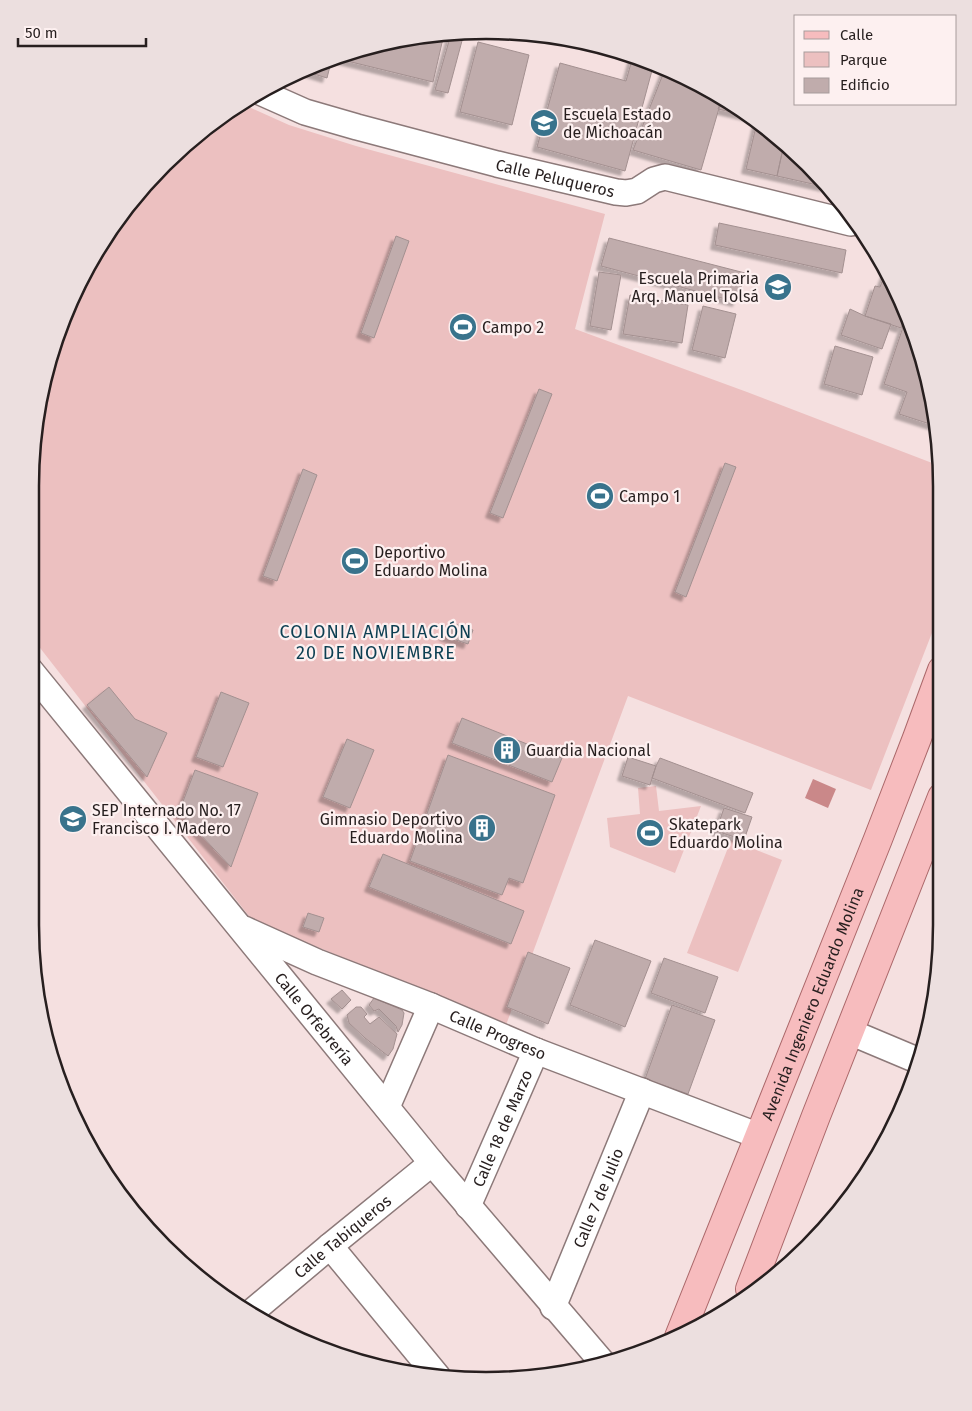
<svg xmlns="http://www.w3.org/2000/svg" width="972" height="1411" viewBox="0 0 972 1411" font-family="'Fira Sans',sans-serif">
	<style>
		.green { fill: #ecc0c0 }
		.water { fill: #ca8889 }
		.building { fill: #c0acac; stroke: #a39090; filter: url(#shadow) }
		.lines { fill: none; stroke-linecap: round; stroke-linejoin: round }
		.minor-casing { stroke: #8c7979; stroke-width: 28 }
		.major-casing { stroke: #ab686a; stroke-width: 30 }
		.minor { stroke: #fff; stroke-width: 25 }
		.major { stroke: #f7bcbe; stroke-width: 28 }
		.labels { text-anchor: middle; stroke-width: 4.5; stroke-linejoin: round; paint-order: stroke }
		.poi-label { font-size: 16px; fill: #271f1f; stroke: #fdf0f0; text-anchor: start }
		.street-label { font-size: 16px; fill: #271f1f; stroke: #fdf0f0 }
		.neighbourhood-label { font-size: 18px; letter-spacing: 1px; fill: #0d3f52; stroke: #fdf0f0 }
		.rim { fill: none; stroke: #271f1f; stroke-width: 2.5 }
	</style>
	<defs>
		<filter id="shadow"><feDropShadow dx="-4.5" dy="4.5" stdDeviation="1" flood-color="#0004"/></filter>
	</defs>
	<rect width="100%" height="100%" fill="#f5e0e0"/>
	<!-- green -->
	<path class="green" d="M 240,103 L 289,125 L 356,146 L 605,214 L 575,329 L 747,392 L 940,466 L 942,486 L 942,607 L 871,790 L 628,696 L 506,1025 L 252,920 L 30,635 L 30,486 L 39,397 L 91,258 L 164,163 L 233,107 Z
		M 656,786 L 659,811 L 701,806 L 675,873 L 610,847 L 607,818 L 640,814 L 638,788 Z
		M 731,840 L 782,860 L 738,972 L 687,953 Z"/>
	<!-- water -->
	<path class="water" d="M 813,779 L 836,789 L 828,808 L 805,798 Z"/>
	<!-- building -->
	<path class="building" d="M 444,34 L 433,82 L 343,60 L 344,55 L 397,39 Z
		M 451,34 L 463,37 L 448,93 L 435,90 Z
		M 478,42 L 529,55 L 512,125 L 460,112 Z
		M 633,56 L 654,63 L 625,171 L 537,147 L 560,63 L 626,81 Z
		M 332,58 L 327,78 L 301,70 L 312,65 Z
		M 665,69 L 671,71 L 722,98 L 701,170 L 633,150 Z
		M 722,98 L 740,107 L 752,117 L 718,109 Z
		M 757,122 L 784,144 L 777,176 L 746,169 Z
		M 784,144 L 809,164 L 826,187 L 777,176 Z
		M 719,223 L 846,250 L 842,273 L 715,245 Z
		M 396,236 L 409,241 L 374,338 L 361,333 Z
		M 609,238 L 745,273 L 737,302 L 601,266 Z
		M 886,271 L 895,284 L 906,316 L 901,328 L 865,316 L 875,286 L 880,287 Z
		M 599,272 L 621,275 L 611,330 L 590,326 Z
		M 630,295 L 688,305 L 682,343 L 623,334 Z
		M 703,306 L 736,314 L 725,358 L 692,350 Z
		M 850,309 L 865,316 L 891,324 L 882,349 L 841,335 Z
		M 906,318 L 933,397 L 936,426 L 899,414 L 907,392 L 884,384 Z
		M 835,346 L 873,357 L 862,395 L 824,384 Z
		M 539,389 L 552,394 L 503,518 L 490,513 Z
		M 725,463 L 736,467 L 686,597 L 675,592 Z
		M 303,469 L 317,475 L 277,581 L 263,576 Z
		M 449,622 L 473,630 L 468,644 L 444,636 Z
		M 109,687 L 135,719 L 167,733 L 147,777 L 87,705 Z
		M 221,692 L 249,703 L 223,767 L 196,757 Z
		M 462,718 L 562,758 L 552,782 L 452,743 Z
		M 347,739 L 374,750 L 350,808 L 323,797 Z
		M 448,755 L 555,795 L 523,883 L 509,878 L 502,895 L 410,861 Z
		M 628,757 L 656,766 L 650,785 L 622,776 Z
		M 660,758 L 753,793 L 745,813 L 652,778 L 656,766 Z
		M 195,770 L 258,793 L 231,867 L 179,812 Z
		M 724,808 L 752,817 L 744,840 L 716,831 Z
		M 383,854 L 524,911 L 511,944 L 369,887 Z
		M 308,913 L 324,918 L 319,932 L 303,927 Z
		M 595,940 L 651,961 L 625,1027 L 570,1005 Z
		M 528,952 L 570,968 L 548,1024 L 507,1007 Z
		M 664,958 L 718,977 L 705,1013 L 651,993 Z
		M 342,990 L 351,1000 L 342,1009 L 331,999 Z
		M 374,998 L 402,1010 L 404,1013 L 402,1025 L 398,1032 L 396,1026 L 379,1009 L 374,1011 L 369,1005 Z
		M 672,1005 L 715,1020 L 688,1094 L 645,1079 Z
		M 356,1007 L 361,1007 L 367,1014 L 364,1017 L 370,1024 L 379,1017 L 397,1034 L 393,1049 L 388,1056 L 365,1038 L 349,1023 L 347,1015 Z"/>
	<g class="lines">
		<defs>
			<g id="minor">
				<path id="s1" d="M 260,92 L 305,112 L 357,127 L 497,164 L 616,192 L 626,193 L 637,191 L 654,180 L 665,177 L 851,223"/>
				<path id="s2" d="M 30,670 L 432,1163 L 603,1363"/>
				<path id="s3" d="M 244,929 L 317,962 L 431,1006 L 536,1051 L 759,1136"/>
				<path d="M 850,1032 L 919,1061"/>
				<path d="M 387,1107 L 431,1006"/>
				<path id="s4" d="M 468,1206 L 536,1051"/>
				<path d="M 330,1246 L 438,1377"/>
				<path id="s5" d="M 553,1307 L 642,1091"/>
				<path id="s6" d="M 254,1310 L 330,1246 L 432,1163"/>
			</g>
			<g id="major">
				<path d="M 750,1289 L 816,1116 L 942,797"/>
				<path id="s7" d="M 679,1337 L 878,839 L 917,738 L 942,670"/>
			</g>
		</defs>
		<!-- minor casing -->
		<use href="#minor" class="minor-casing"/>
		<!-- major casing -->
		<use href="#major" class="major-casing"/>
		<!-- minor -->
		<use href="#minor" class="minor"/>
		<!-- major -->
		<use href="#major" class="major"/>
	</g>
	<!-- icons -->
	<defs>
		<symbol id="school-disc" viewBox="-11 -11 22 22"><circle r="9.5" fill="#39738c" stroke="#fdf0f0"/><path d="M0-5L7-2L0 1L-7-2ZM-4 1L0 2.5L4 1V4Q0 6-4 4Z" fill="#fff"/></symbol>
		<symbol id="stadium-disc" viewBox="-11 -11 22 22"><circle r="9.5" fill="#39738c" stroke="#fdf0f0"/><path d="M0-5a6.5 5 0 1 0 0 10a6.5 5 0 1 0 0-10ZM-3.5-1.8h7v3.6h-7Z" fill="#fff"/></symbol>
		<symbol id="building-disc" viewBox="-11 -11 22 22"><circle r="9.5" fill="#39738c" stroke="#fdf0f0"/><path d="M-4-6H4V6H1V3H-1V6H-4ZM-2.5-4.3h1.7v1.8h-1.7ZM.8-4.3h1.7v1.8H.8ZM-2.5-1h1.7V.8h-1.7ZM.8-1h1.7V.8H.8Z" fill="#fff"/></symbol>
	</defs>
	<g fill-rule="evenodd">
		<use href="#school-disc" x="528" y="107" width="32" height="32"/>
		<use href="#school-disc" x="762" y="271" width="32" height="32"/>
		<use href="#stadium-disc" x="447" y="311" width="32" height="32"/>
		<use href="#stadium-disc" x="584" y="480" width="32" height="32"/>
		<use href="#stadium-disc" x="339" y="545" width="32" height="32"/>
		<use href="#building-disc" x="491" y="734" width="32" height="32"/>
		<use href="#school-disc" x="57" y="803" width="32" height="32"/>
		<use href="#building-disc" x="466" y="812" width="32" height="32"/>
		<use href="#stadium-disc" x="634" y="817" width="32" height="32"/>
	</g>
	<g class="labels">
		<!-- poi labels -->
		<g class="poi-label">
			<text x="563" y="120">Escuela Estado<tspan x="563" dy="18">de Michoacán</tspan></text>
			<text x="759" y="284" text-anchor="end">Escuela Primaria<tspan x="759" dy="18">Arq. Manuel Tolsá</tspan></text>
			<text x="482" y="333">Campo 2</text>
			<text x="619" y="502">Campo 1</text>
			<text x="374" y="558">Deportivo<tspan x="374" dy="18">Eduardo Molina</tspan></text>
			<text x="526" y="756">Guardia Nacional</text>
			<text x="92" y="816">SEP Internado No. 17<tspan x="92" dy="18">Francisco I. Madero</tspan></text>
			<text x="463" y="825" text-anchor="end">Gimnasio Deportivo<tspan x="463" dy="18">Eduardo Molina</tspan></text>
			<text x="669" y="830">Skatepark<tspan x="669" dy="18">Eduardo Molina</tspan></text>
		</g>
		<!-- street labels -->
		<g class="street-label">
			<text dy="6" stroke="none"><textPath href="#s1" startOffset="308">Calle Peluqueros</textPath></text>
			<text dy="6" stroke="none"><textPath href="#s7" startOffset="359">Avenida Ingeniero Eduardo Molina</textPath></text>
			<text dy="6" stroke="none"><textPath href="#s2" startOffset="450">Calle Orfebrería</textPath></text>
			<text dy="6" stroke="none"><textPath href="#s3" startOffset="275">Calle Progreso</textPath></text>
			<text dy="6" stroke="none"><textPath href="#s4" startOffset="85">Calle 18 de Marzo</textPath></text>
			<text dy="6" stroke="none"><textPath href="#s5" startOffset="118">Calle 7 de Julio</textPath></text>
			<text dy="6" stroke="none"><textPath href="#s6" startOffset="115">Calle Tabiqueros</textPath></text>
		</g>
		<!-- neighbourhood labels -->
		<g class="neighbourhood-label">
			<text x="376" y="638">COLONIA AMPLIACIÓN<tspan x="376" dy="21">20 DE NOVIEMBRE</tspan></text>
		</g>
	</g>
	<!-- crop -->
	<path d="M0 0H972V1411H0ZM486 39H486A447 447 0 0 1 933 486V925A447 447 0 0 1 486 1372H486A447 447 0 0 1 39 925V486A447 447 0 0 1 486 39Z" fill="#ecdfdf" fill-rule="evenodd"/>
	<path class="rim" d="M486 39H486A447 447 0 0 1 933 486V925A447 447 0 0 1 486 1372H486A447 447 0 0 1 39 925V486A447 447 0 0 1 486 39Z"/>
	<!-- legend -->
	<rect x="794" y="15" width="162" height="90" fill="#fdf0f0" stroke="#a79c9c"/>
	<rect x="804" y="31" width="25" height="8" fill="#f7bcbe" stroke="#a79c9c"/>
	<text x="840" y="40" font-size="15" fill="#271f1f">Calle</text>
	<rect x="804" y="52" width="25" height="15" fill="#ecc0c0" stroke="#a79c9c"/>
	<text x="840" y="65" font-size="15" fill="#271f1f">Parque</text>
	<rect x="804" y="78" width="25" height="15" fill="#c0acac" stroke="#a79c9c"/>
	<text x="840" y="90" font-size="15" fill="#271f1f">Edificio</text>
	<!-- scale -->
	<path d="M18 38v8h128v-8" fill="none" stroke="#271f1f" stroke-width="2.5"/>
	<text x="25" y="38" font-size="15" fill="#271f1f" stroke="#fdf0f0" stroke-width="4" paint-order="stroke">50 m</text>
</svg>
